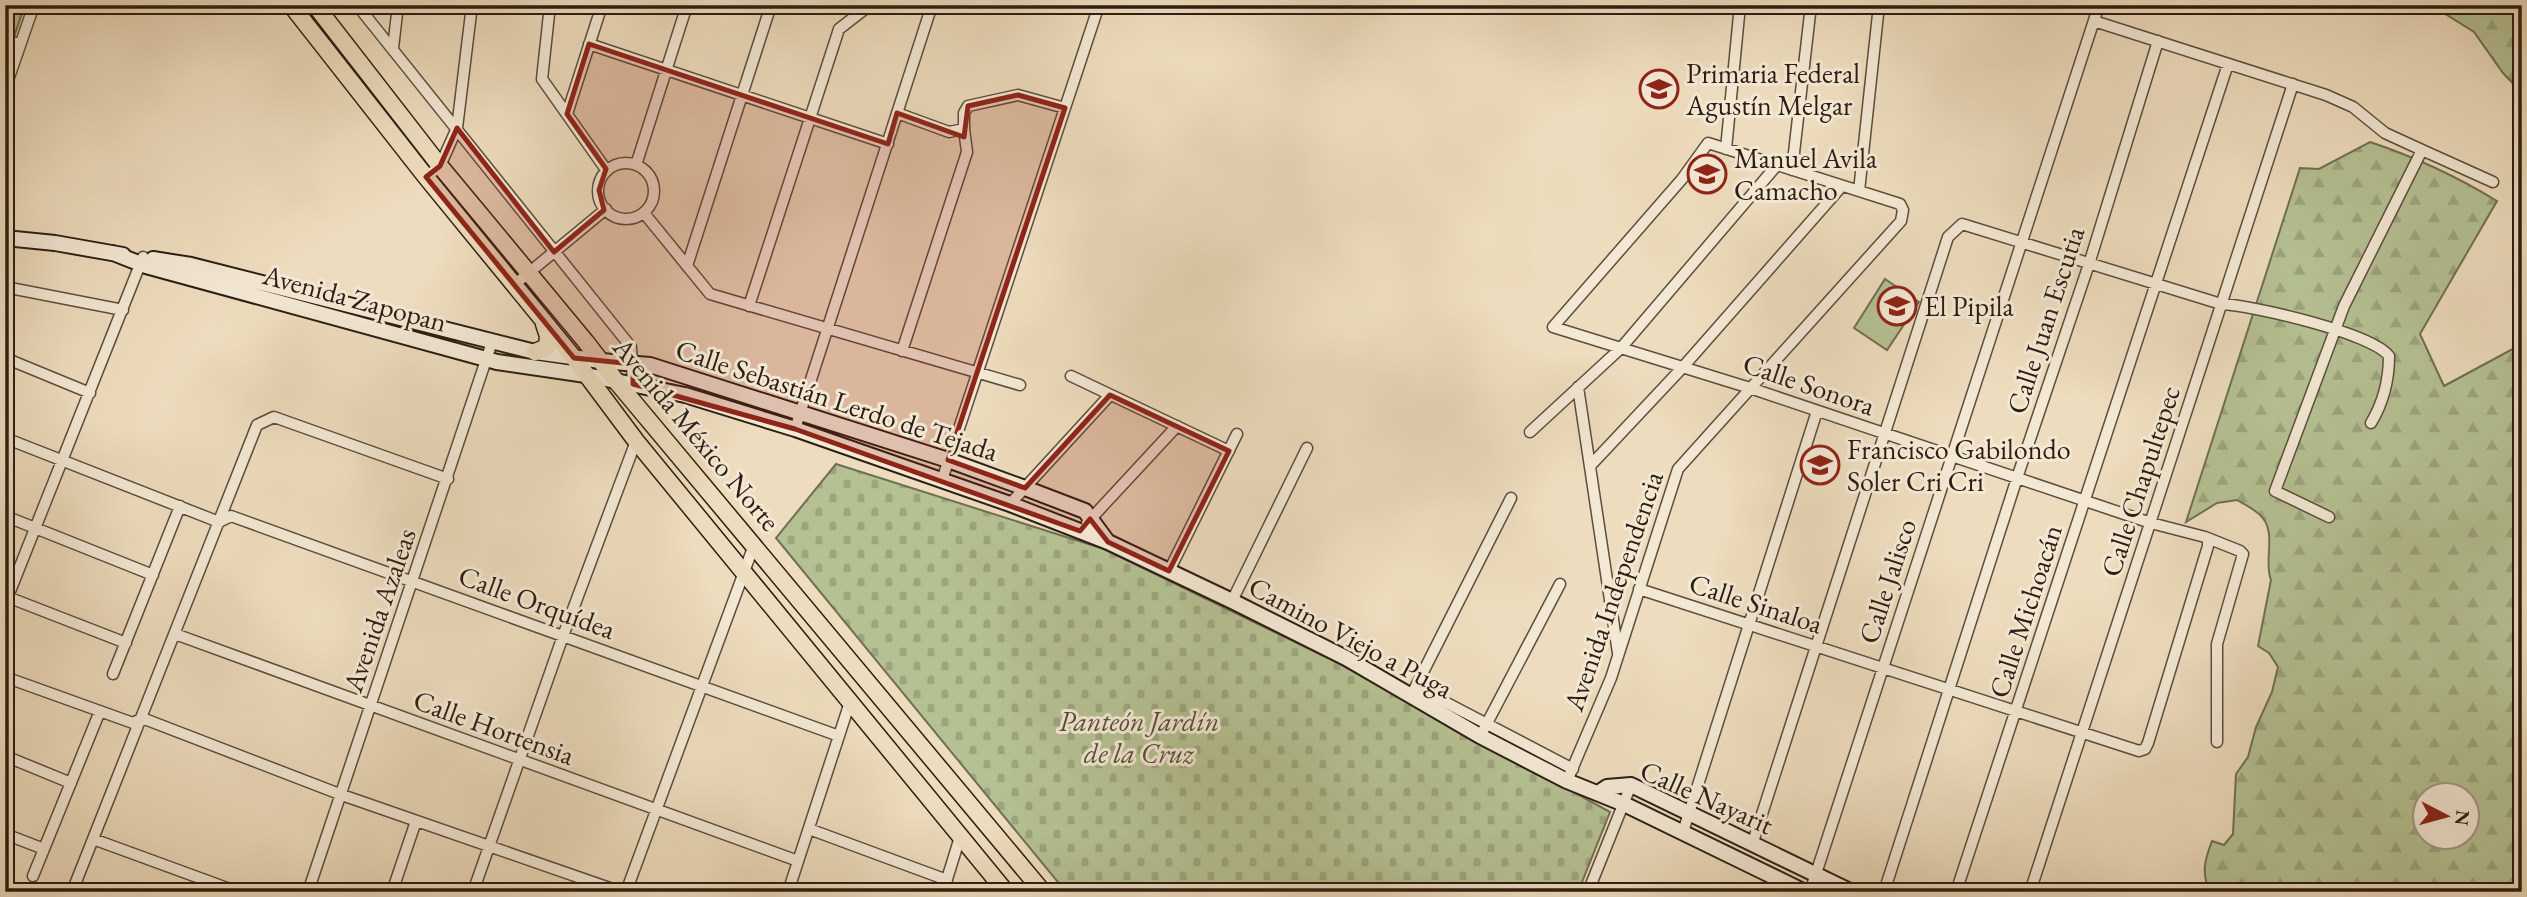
<svg xmlns="http://www.w3.org/2000/svg" width="2527" height="897" viewBox="0 0 2527 897" font-family="'EB Garamond',serif">
	<style>
		.grass { fill: url(#grass-tufts); stroke: #706f53; stroke-width: 2 }
		.forest { fill: url(#forest-firs); stroke: #706f53; stroke-width: 2; fill-rule: evenodd }
		.cemetery { fill: url(#cemetery-stones); stroke: #706f53; stroke-width: 2 }
		.pitch { fill: #b5c193; stroke: #706f53; stroke-width: 2 }
		.lines { fill: none; stroke-linecap: round; stroke-linejoin: round }
		.street-casing { stroke: #5c4d3e; stroke-width: 13 }
		.secondary-casing { stroke: #2c1d13; stroke-width: 18 }
		.primary-casing { stroke: #2c1d13; stroke-width: 19 }
		.street { stroke: #f3e8d4; stroke-width: 10 }
		.secondary { stroke: #f3e8d4; stroke-width: 14 }
		.primary { stroke: #eddcbd; stroke-width: 16 }
		.marked { fill: #8f2418; fill-opacity: 0.2; stroke: #8f2418; stroke-width: 5; stroke-linejoin: round }
		.labels { text-anchor: middle; stroke-width: 6; stroke-linejoin: round; paint-order: stroke }
		.poi-label { font-size: 28px; fill: #2c1d13; stroke: #f3e8d4; text-anchor: start }
		.street-label { font-size: 28px; fill: #2c1d13; stroke: #f3e8d4 }
		.park-label { font-size: 28px; font-style: italic; fill: #554e39; stroke: #f3e8d4 }
	</style>
	<defs>
		<pattern id="grass-tufts" width="24" height="20" patternUnits="userSpaceOnUse" patternTransform="scale(1.75)"><rect width="24" height="20" fill="#b5c193"/><path d="M3 7l-1-3M5 7V3M7 7l1-3M15 17l-1-3M17 17v-4M19 17l1-3" fill="none" stroke="#9ca57e"/></pattern>
		<pattern id="forest-firs" width="22" height="20" patternUnits="userSpaceOnUse" patternTransform="scale(1.75)"><rect width="22" height="20" fill="#b5c193"/><path d="M5 1l3.5 6h-7zM16 11l3.5 6h-7z" fill="#9ca57e"/></pattern>
		<pattern id="cemetery-stones" width="16" height="16" patternUnits="userSpaceOnUse" patternTransform="scale(1.75)"><rect width="16" height="16" fill="#b5c193"/><path d="M2 7V4a2 2 0 0 1 4 0v3zM10 15v-3a2 2 0 0 1 4 0v3z" fill="#9ca57e"/></pattern>
	</defs>
	<rect width="100%" height="100%" fill="#eddcbd"/>
	<filter id="stains"><feTurbulence type="fractalNoise" baseFrequency=".00286" numOctaves="4"/><feColorMatrix values="0 0 0 0 .2 0 0 0 0 .09 0 0 0 0 .02 0 0 0 .5 -.17"/></filter>
	<radialGradient id="worn" r=".72"><stop offset=".6" stop-color="#630" stop-opacity="0"/><stop offset="1" stop-color="#630" stop-opacity=".3"/></radialGradient>
	<!-- grass -->
	<path class="grass" d="M 5,7 L 22,13 L 10,49 L 5,48 Z"/>
	<!-- forest -->
	<path class="forest" d="M 2431,5 L 2522,5 L 2522,93 L 2503,73 L 2474,32 Z
		M 2370,142 C 2415,157 2456,176 2497,201 L 2420,334 L 2444,386 L 2522,344 L 2522,892 L 2209,892 C 2202,871 2204,862 2212,841 L 2224,845 L 2233,834 L 2236,774 L 2248,757 L 2256,727 L 2272,692 L 2278,667 L 2269,653 L 2258,646 L 2271,580 C 2263,561 2278,531 2260,515 C 2254,509 2244,504 2237,500 L 2217,503 L 2186,522 L 2300,168 L 2319,169 ZM 2426,796 L 2468,796 L 2468,838 L 2426,838 Z"/>
	<!-- cemetery -->
	<path class="cemetery" d="M 836,464 L 1104,549 L 1340,664 L 1610,812 L 1578,892 L 1066,892 L 776,538 Z"/>
	<!-- pitch -->
	<path class="pitch" d="M 1885,279 L 1919,302 L 1887,350 L 1854,328 Z"/>
	<g class="lines">
		<defs>
			<path id="street" d="M 357,5 L 631,347 L 633,384
				M 550,5 L 542,79 L 607,171
				M 2094,21 L 2326,95 L 2353,107 L 2385,133 L 2422,150 L 2344,306 L 2275,491 L 2329,517
				M 5,40 L 20,44
				M 589,44 L 888,144
				M 393,48 L 398,5
				M 5,89 L 34,5
				M 897,113 L 949,132 L 964,129 L 964,113 L 968,106 L 1018,95 L 1065,108
				M 567,114 L 602,5
				M 1726,149 L 1740,5
				M 2422,150 L 2493,182
				M598 191a28 28 0 1 1 56 0a28 28 0 1 1-56 0Z
				M 636,165 L 687,5
				M 1792,170 L 1811,5
				M 426,177 L 440,166 L 457,128 L 472,5
				M 1859,191 L 1879,5
				M 644,213 L 710,294 L 1020,385
				M 687,266 L 771,5
				M 514,285 L 606,209
				M 5,287 L 123,310
				M 749,306 L 839,29 L 870,5
				M 902,351 L 967,152 L 964,129
				M 5,358 L 90,393
				M 1071,376 L 1229,451
				M 1578,387 L 1618,653
				M 795,429 L 932,5
				M 1530,432 L 1621,348 L 1777,165
				M 5,438 L 219,522 L 231,516 L 839,736
				M 1590,466 L 1683,367 L 1842,186
				M 942,480 L 1099,5
				M 1010,504 L 1110,395
				M 5,516 L 153,575
				M 1087,523 L 1177,426
				M 1169,571 L 1237,434
				M 1639,589 L 2139,751 L 2145,749 L 2148,743 L 2208,546 L 2208,539
				M 5,596 L 126,643
				M 1232,601 L 1307,448
				M 5,604 L 143,257
				M 175,634 L 798,861
				M 113,674 L 180,506
				M 5,677 L 133,723 L 142,718 L 342,795 L 621,892
				M 1416,687 L 1573,769
				M 1411,696 L 1511,498
				M 1484,729 L 1560,584
				M 5,756 L 71,783
				M 1567,781 L 1611,678 L 1678,469 L 1901,221 L 1903,210 L 1900,204 L 1708,143 L 1682,179 L 1553,327 L 1750,388 L 2151,523 L 2205,537 L 2240,551 L 2243,554 L 2217,644 L 2217,742
				M 809,829 L 947,880
				M 1683,832 L 1817,411
				M 5,834 L 44,849
				M 93,839 L 238,892
				M 1753,842 L 1948,237 L 1962,224 L 2221,304 C 2251,305 2372,333 2389,356 C 2389,380 2383,403 2371,423
				M 33,876 L 100,711
				M 72,892 L 257,425 L 274,417 L 448,479
				M 308,892 L 492,342
				M 392,892 L 416,821
				M 473,892 L 563,636 L 636,441
				M 626,892 L 754,545
				M 788,892 L 850,702
				M 943,892 L 960,837
				M 1588,892 L 1631,785
				M 1810,892 L 2099,5
				M 1884,892 L 2017,478 L 2089,264 L 2158,41
				M 1956,892 L 2228,64
				M 2030,892 L 2293,84"/>
			<path id="secondary" d="M 5,238 L 55,243 L 123,255
				M 113,253 L 146,266 L 497,362 L 586,375 L 685,395 L 795,429 L 1010,504 L 1108,542 L 1232,601 L 1346,658 L 1480,736 L 1567,781 L 1624,804 L 1805,892
				M 153,259 L 191,265 L 535,352 L 601,361 L 650,365 L 948,460 L 1025,488 L 1085,511 L 1107,541
				M 1598,793 L 1607,787 L 1631,785 L 1852,892"/>
			<path id="primary" d="M 291,5 L 426,177 L 574,358 L 636,441 L 1006,892
				M 315,5 L 440,166 L 586,342 L 616,381 L 1043,892
				M 535,352 L 547,347 L 548,336 L 544,324"/>
		</defs>
		<!-- street casing -->
		<use href="#street" class="street-casing"/>
		<!-- secondary casing -->
		<use href="#secondary" class="secondary-casing"/>
		<!-- primary casing -->
		<use href="#primary" class="primary-casing"/>
		<!-- street -->
		<use href="#street" class="street"/>
		<!-- secondary -->
		<use href="#secondary" class="secondary"/>
		<!-- primary -->
		<use href="#primary" class="primary"/>
	</g>
	<!-- marked area -->
	<path class="marked" d="M 589,44 L 888,144 L 897,113 L 964,137 L 968,106 L 1018,95 L 1065,108 L 948,460 L 1025,488 L 1110,395 L 1229,451 L 1169,571 L 1108,542 L 1090,519 L 1080,531 L 795,429 L 633,384 L 633,364 L 574,358 L 426,177 L 440,166 L 457,128 L 554,252 L 604,210 L 599,190 L 606,169 L 567,114 Z"/>
	<!-- icons -->
	<defs>
		<symbol id="school-ring" viewBox="-11 -11 22 22"><circle r="9.5" fill="#f3e8d4" stroke="#8f2418" stroke-width="1.5"/><path d="M0-5L7-2L0 1L-7-2ZM-4 1L0 2.5L4 1V4Q0 6-4 4Z" fill="#8f2418"/></symbol>
	</defs>
	<g fill-rule="evenodd">
		<use href="#school-ring" x="1637" y="67" width="44" height="44"/>
		<use href="#school-ring" x="1685" y="152" width="44" height="44"/>
		<use href="#school-ring" x="1875" y="284" width="44" height="44"/>
		<use href="#school-ring" x="1798" y="443" width="44" height="44"/>
	</g>
	<g class="labels">
		<!-- poi labels -->
		<g class="poi-label">
			<text x="1686" y="83">Primaria Federal<tspan x="1686" dy="32">Agustín Melgar</tspan></text>
			<text x="1734" y="168">Manuel Avila<tspan x="1734" dy="32">Camacho</tspan></text>
			<text x="1924" y="316">El Pipila</text>
			<text x="1847" y="459">Francisco Gabilondo<tspan x="1847" dy="32">Soler Cri Cri</tspan></text>
		</g>
		<!-- street labels -->
		<g class="street-label">
			<text transform="translate(355 298) rotate(15)" y="10">Avenida Zapopan</text>
			<text transform="translate(2045 320) rotate(-72)" y="10">Calle Juan Escutia</text>
			<text transform="translate(1809 384) rotate(19)" y="10">Calle Sonora</text>
			<text transform="translate(837 400) rotate(18)" y="10">Calle Sebastián Lerdo de Tejada</text>
			<text transform="translate(697 434) rotate(50)" y="10">Avenida México Norte</text>
			<text transform="translate(2140 481) rotate(-72)" y="10">Calle Chapultepec</text>
			<text transform="translate(1887 581) rotate(-72)" y="10">Calle Jalisco</text>
			<text transform="translate(1613 591) rotate(-71)" y="10">Avenida Independencia</text>
			<text transform="translate(537 602) rotate(20)" y="10">Calle Orquídea</text>
			<text transform="translate(1756 603) rotate(18)" y="10">Calle Sinaloa</text>
			<text transform="translate(379 610) rotate(-71)" y="10">Avenida Azaleas</text>
			<text transform="translate(2025 611) rotate(-72)" y="10">Calle Michoacán</text>
			<text transform="translate(1351 637) rotate(28)" y="10">Camino Viejo a Puga</text>
			<text transform="translate(494 727) rotate(20)" y="10">Calle Hortensia</text>
			<text transform="translate(1707 797) rotate(24)" y="10">Calle Nayarit</text>
		</g>
		<!-- park labels -->
		<g class="park-label">
			<text x="1139" y="731">Panteón Jardín<tspan x="1139" dy="32">de la Cruz</tspan></text>
		</g>
	</g>
	<!-- margin -->
	<rect width="2527" height="897" fill="none" stroke="#eddcbd" stroke-width="28"/>
	<rect x="7" y="7" width="2513" height="883" fill="none" stroke="#2c1d13" stroke-width="3.5"/>
	<rect x="14" y="14" width="2499" height="869" fill="none" stroke="#2c1d13" stroke-width="2"/>
	<!-- north arrow -->
	<g transform="translate(2446 816) rotate(96)"><circle r="33" fill="#f3e8d4" stroke="#a39787" stroke-width="2"/>
	<path d="M0-5L12 26L0 18L-12 26Z" fill="#8f2418"/>
	<text y="-10" font-size="19" font-weight="bold" text-anchor="middle" fill="#2c1d13">N</text>
	</g>
	<rect width="100%" height="100%" filter="url(#stains)"/>
	<rect width="100%" height="100%" fill="url(#worn)"/>
</svg>
